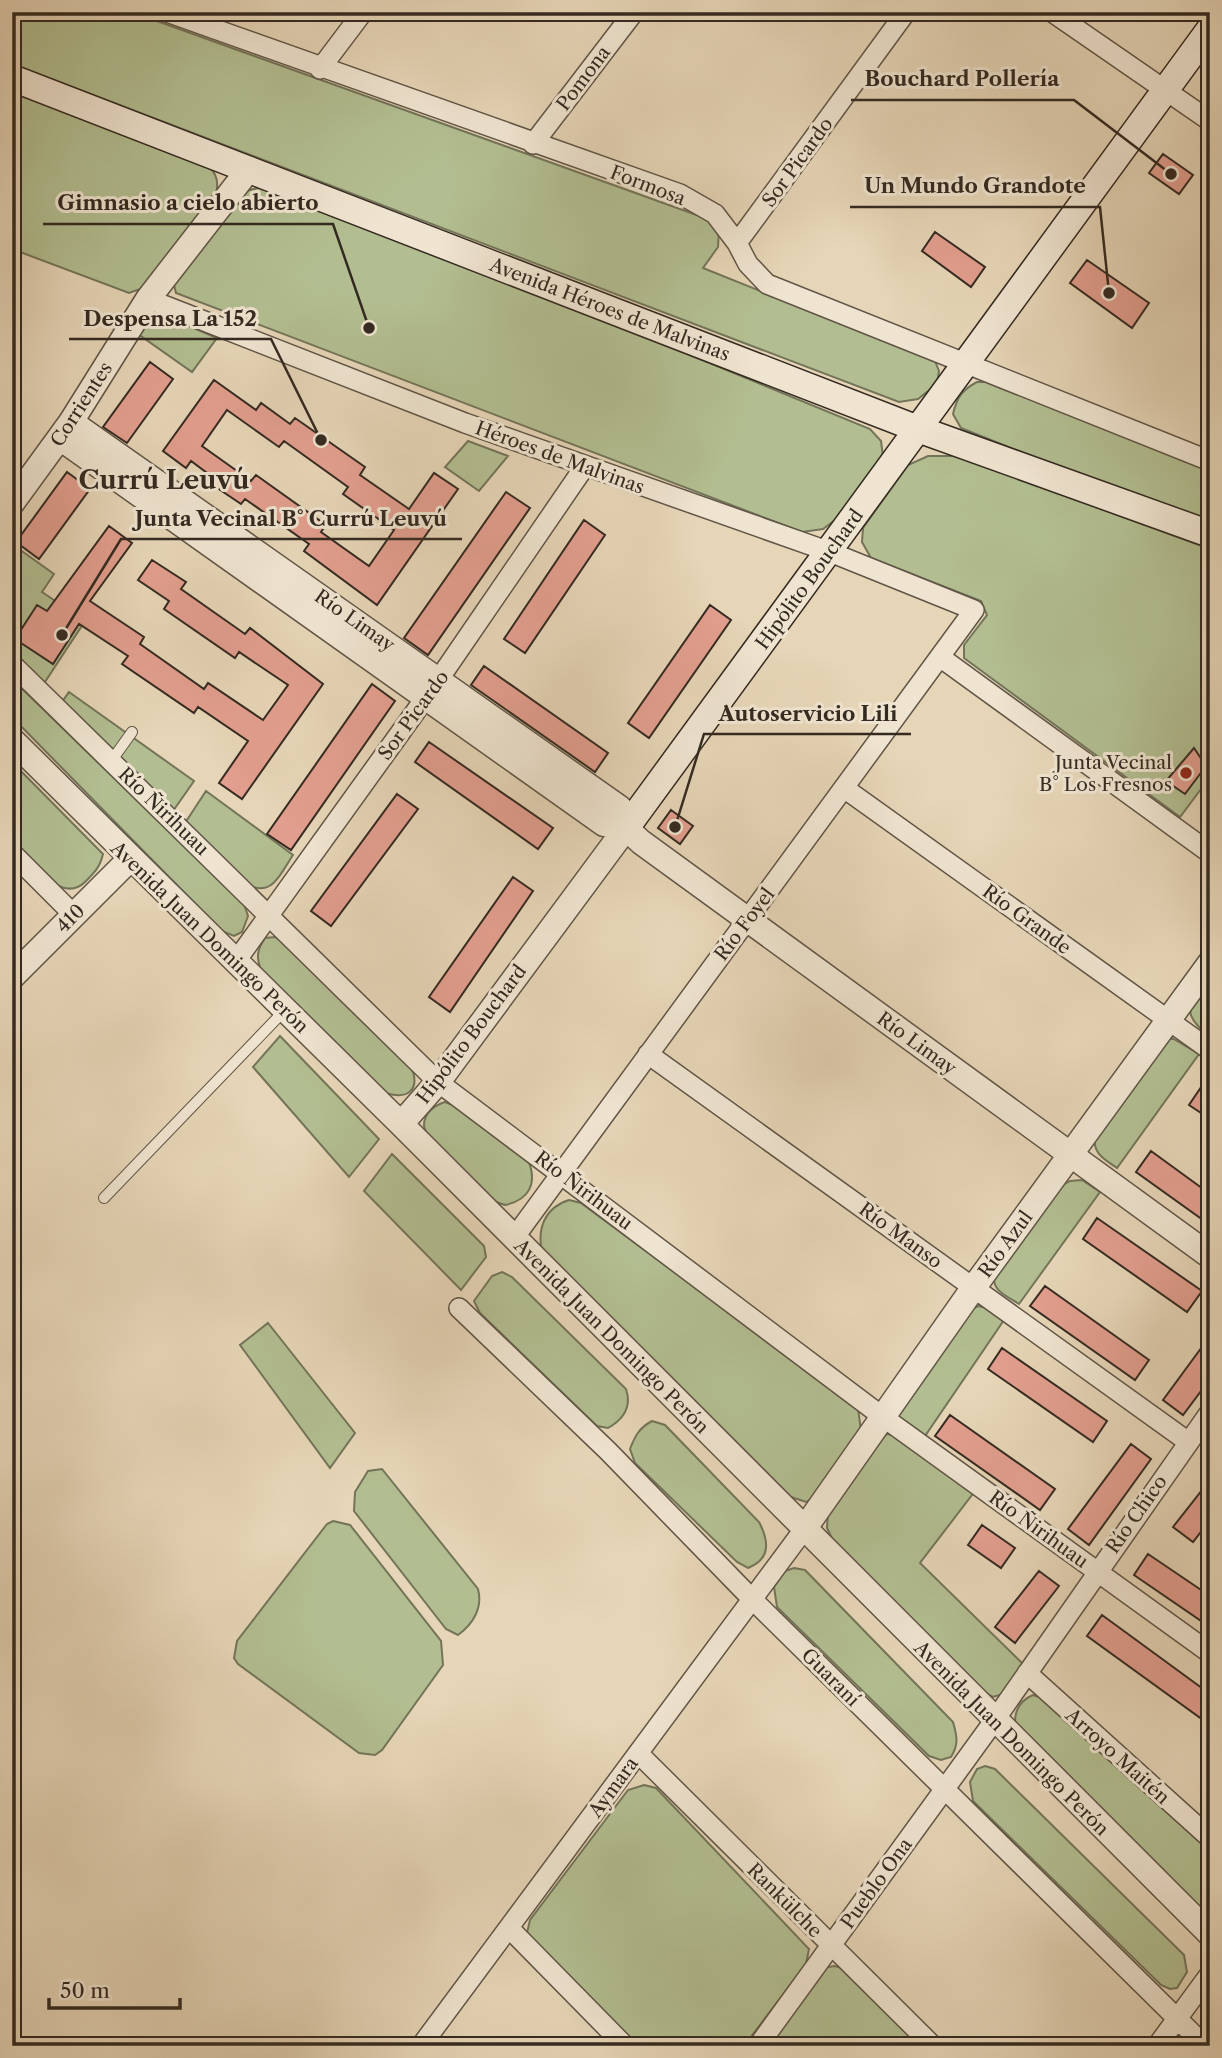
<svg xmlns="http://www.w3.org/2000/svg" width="1222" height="2058" viewBox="0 0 1222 2058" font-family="'Libre Caslon Text',serif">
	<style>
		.green { fill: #b2be91; stroke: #737459; stroke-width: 2 }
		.building { fill: #e29e8e; stroke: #342a21; stroke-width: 2; fill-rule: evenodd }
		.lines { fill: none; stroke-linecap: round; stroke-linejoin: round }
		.service-casing { stroke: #605546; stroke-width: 12 }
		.minor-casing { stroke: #605546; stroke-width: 22 }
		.tertiary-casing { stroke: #605546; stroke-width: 27 }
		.secondary-casing { stroke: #342a21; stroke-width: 29 }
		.service { stroke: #efe4d0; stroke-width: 10 }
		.minor { stroke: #efe4d0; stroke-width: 19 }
		.tertiary { stroke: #efe4d0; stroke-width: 24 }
		.secondary { stroke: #efe4d0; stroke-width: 26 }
		.poi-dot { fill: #8f2418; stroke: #efe4d0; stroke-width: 2.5 }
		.labels { text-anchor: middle; stroke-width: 6; stroke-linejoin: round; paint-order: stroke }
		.street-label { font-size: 19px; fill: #342a21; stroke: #efe4d0 }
		.poi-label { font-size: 19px; fill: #342a21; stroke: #efe4d0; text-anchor: end }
		.district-label { font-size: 26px; font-weight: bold; fill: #342a21; stroke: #efe4d0 }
		.leader { fill: none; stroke: #342a21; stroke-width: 2.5 }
		.callout-dot { fill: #342a21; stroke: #efe4d0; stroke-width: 2.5 }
		.callout-label { font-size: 21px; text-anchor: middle; font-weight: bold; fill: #342a21; stroke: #efe4d0; stroke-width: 6; stroke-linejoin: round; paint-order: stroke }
	</style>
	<rect width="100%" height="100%" fill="#e6d5b7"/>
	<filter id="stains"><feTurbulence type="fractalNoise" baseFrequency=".00286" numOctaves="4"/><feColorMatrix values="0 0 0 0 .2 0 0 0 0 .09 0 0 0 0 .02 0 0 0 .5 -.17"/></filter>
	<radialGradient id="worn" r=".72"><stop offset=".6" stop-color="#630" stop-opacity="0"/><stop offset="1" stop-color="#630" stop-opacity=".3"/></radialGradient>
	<!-- green -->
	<path class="green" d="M 12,12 L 132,12 L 705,218 L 719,229 L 718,247 L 703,268 L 935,361 L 939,371 L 937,384 L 918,399 L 899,402 L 12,64 Z
		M 12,88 L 206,163 C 217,174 219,181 216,196 L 143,288 L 129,293 L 12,249 Z
		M 273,184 L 870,429 L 881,441 L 883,456 L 839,517 L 823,529 L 802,532 L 176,293 L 174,285 L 246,191 Z
		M 156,319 L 175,320 L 217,338 L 192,372 L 138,334 L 147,321 Z
		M 977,382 L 990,382 L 1210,469 L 1210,522 L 1083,477 L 961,428 L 953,414 C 957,397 962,390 977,382 Z
		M 468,441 L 508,456 L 479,491 L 445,467 Z
		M 928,456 L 957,456 L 1210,549 L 1210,777 L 1180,817 L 964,658 L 964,645 L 987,615 L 981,601 L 871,558 L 862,542 L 863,528 L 908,465 Z
		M 12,544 L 54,574 L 42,592 L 85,621 L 43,685 L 12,655 Z
		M 12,679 L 244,904 L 248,916 L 242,932 L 234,936 L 222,931 L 12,717 Z
		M 69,692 L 194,781 L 173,811 L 62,702 Z
		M 12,762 L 103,854 C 100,867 95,872 85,882 C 60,906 29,859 12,841 Z
		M 206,791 L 293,855 C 282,871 274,894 253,887 L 185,823 Z
		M 275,937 L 285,941 L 410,1064 C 422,1090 408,1101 383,1092 L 261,970 C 256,957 257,950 265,938 Z
		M 1210,980 L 1210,1037 C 1179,1012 1189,1007 1210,980 Z
		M 280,1036 L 379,1139 L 349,1177 L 253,1067 Z
		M 1172,1038 L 1199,1054 L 1117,1168 C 1104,1159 1092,1153 1095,1136 L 1163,1043 Z
		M 445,1102 L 455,1106 L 529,1162 C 537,1184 529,1200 505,1205 C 500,1203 494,1202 490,1199 C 476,1191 424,1139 424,1125 C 424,1113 435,1105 445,1102 Z
		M 392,1154 L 484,1246 L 486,1257 L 461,1290 L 364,1191 Z
		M 1082,1180 L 1100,1192 L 1019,1304 C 1007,1296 992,1291 994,1276 L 1061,1186 L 1070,1181 Z
		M 569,1200 L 581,1203 L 858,1408 L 861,1431 L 818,1496 L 806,1502 L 788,1496 L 542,1253 C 537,1229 544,1208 569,1200 Z
		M 502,1272 L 512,1277 L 626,1389 C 632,1407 624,1419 608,1428 L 597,1426 L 480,1313 L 474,1301 L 492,1276 Z
		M 978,1306 L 987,1308 L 1004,1320 L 923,1439 L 895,1415 L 970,1310 Z
		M 268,1323 L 355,1433 L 330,1468 L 240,1345 Z
		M 652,1421 L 665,1425 L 759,1522 C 769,1541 771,1559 748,1568 L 737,1562 L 635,1463 L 630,1449 C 635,1436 639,1428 652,1421 Z
		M 887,1434 L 898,1436 L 975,1491 L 920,1563 L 1024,1665 L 1003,1694 L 993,1697 L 980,1690 L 835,1545 L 827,1528 L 828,1512 L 878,1441 Z
		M 382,1469 L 478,1589 C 483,1608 473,1624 458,1635 L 446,1629 L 354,1511 L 355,1492 L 368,1471 Z
		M 333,1521 L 350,1525 L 441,1641 L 443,1665 L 382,1750 L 375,1755 L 359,1753 L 238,1664 L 234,1658 L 237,1641 L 327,1524 Z
		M 794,1568 L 805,1570 L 953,1722 C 957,1736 959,1744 951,1757 L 941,1760 L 929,1756 L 777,1607 L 774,1587 L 785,1571 Z
		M 1033,1695 L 1042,1698 L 1210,1851 L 1210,1920 L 1015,1722 C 1015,1709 1021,1700 1033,1695 Z
		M 985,1766 L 995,1769 L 1184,1955 L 1187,1972 L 1177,1988 L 1170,1989 L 1161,1985 L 973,1801 L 970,1782 L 977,1769 Z
		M 644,1785 L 656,1788 L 809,1949 L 806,1964 L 744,2046 L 637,2046 L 527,1933 L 530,1920 L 628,1790 Z
		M 834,1966 L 843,1968 L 920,2046 L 767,2046 L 824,1968 Z"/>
	<!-- building -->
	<path class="building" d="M 1163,154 L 1193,175 L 1179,194 L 1149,173 Z
		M 935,232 L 985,267 L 971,287 L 922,251 Z
		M 1087,260 L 1149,303 L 1132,328 L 1070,283 Z
		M 150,362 L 173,379 L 127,443 L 103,427 Z
		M 214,380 L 256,410 L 261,403 L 290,424 L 295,418 L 365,467 L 360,475 L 409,509 L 434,473 L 458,489 L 377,605 L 304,551 L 309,544 L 245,499 L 241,504 L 207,481 L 211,476 L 191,461 L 186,468 L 163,451 ZM 227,410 L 279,447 L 284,441 L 348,487 L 343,494 L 394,530 L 369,566 L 321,532 L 326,525 L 256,475 L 251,481 L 202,446 Z
		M 67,472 L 90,489 L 39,559 L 16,542 Z
		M 506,492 L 530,508 L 428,655 L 404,638 Z
		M 584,520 L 605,535 L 525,653 L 504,639 Z
		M 109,526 L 132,543 L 90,601 L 144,637 L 140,644 L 204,689 L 208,683 L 263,720 L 288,685 L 239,652 L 235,658 L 164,609 L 169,601 L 138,580 L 152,560 L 186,582 L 181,589 L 245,634 L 250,628 L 323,684 L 242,799 L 219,783 L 248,741 L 198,707 L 194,713 L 122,664 L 128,656 L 79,624 L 53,664 L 15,639 L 37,605 L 47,611 Z
		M 710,605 L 731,620 L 649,738 L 628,723 Z
		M 484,666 L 608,753 L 595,772 L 471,685 Z
		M 372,684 L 395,701 L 291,850 L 267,834 Z
		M 429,742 L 553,828 L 538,849 L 415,762 Z
		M 1194,748 L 1206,766 L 1185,794 L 1166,781 Z
		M 397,794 L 418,809 L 331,926 L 311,911 Z
		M 671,810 L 693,826 L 680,844 L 658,828 Z
		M 513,877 L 533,891 L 450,1012 L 429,997 Z
		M 1210,1074 L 1210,1107 L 1204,1115 L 1189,1105 Z
		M 1151,1151 L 1210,1194 L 1210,1225 L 1136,1172 Z
		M 1097,1218 L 1202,1291 L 1187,1312 L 1083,1239 Z
		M 1045,1286 L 1149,1360 L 1135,1380 L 1030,1306 Z
		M 1210,1336 L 1210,1379 L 1183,1415 L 1163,1400 Z
		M 1002,1348 L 1107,1421 L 1093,1442 L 988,1369 Z
		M 950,1415 L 1055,1489 L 1040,1510 L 935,1436 Z
		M 1131,1444 L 1151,1459 L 1089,1545 L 1068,1529 Z
		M 1210,1480 L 1210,1520 L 1193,1542 L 1173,1527 Z
		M 982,1525 L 1015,1548 L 1001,1568 L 968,1545 Z
		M 1148,1554 L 1210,1596 L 1210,1627 L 1134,1575 Z
		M 1039,1571 L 1059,1586 L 1015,1643 L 995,1627 Z
		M 1102,1615 L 1210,1694 L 1210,1725 L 1087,1636 Z"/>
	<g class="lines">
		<defs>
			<path id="service" d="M 112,760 L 132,732
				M 104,1198 L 285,1010"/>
			<path id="minor" d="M 167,12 L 680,194 L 715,214 L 737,243 L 748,264 L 767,284 L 1210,461
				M 1052,12 L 1210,121
				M 320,69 L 363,12
				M 533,144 L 634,12
				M 737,243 L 906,12
				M 148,299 L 465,423 L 830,552 L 974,610 L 514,1238
				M 940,657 L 1210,853
				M 12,664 L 438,1082 L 883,1417 L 1210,1653
				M 844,788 L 1210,1050
				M 12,853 L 73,914
				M 236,961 L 439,679 L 585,466
				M 648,1054 L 1187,1441
				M 459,1308 L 608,1451 L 752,1599 L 1205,2046
				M 1027,1673 L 1210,1838
				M 638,1753 L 933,2046
				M 509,1928 L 625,2046
				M 421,2046 L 805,1528
				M 758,2046 L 994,1721 L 1210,1412
				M 1157,2046 L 1210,1974"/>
			<path id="tertiary" d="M 71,422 L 620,808 L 626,828 L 641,842 L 1210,1256
				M 60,438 L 604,824 L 626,828
				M 12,503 L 71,422 L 148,299 L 249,169
				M 12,740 L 401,1124 L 1210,1934
				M 12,977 L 130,859
				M 401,1124 L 438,1082 L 626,828
				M 805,1528 L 974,1287 L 1210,963"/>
			<path id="secondary" d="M 12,78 L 918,429 L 1210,534
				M 626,828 L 1210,29"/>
		</defs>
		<!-- service casing -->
		<use href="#service" class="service-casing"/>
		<!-- minor casing -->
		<use href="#minor" class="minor-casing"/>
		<!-- tertiary casing -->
		<use href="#tertiary" class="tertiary-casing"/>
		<!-- secondary casing -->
		<use href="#secondary" class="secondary-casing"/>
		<!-- service -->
		<use href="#service" class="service"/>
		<!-- minor -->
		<use href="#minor" class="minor"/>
		<!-- tertiary -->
		<use href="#tertiary" class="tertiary"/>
		<!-- secondary -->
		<use href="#secondary" class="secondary"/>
	</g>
	<!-- markers -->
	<circle class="poi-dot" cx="1186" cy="773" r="7"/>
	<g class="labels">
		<!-- street labels -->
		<g class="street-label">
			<text transform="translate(583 78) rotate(-53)" y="7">Pomona</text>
			<text transform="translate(797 162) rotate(-54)" y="7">Sor Picardo</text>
			<text transform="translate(648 185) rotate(21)" y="7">Formosa</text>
			<text transform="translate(610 309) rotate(21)" y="7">Avenida Héroes de Malvinas</text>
			<text transform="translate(81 404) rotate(-57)" y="7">Corrientes</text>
			<text transform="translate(560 457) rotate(20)" y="7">Héroes de Malvinas</text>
			<text transform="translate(809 579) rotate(-54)" y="7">Hipólito Bouchard</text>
			<text transform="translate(355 620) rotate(35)" y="7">Río Limay</text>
			<text transform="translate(413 715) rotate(-54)" y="7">Sor Picardo</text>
			<text transform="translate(164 811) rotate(44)" y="7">Río Ñirihuau</text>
			<text transform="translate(70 918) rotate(-45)" y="7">410</text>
			<text transform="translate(1027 919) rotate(36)" y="7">Río Grande</text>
			<text transform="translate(744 924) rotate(-53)" y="7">Río Foyel</text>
			<text transform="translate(210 937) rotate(44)" y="7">Avenida Juan Domingo Perón</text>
			<text transform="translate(471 1034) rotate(-53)" y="7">Hipólito Bouchard</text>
			<text transform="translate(917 1043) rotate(36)" y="7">Río Limay</text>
			<text transform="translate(584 1190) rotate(37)" y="7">Río Ñirihuau</text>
			<text transform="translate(901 1235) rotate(36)" y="7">Río Manso</text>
			<text transform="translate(1005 1244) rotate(-54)" y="7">Río Azul</text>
			<text transform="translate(612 1336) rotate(45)" y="7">Avenida Juan Domingo Perón</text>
			<text transform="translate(1136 1514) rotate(-55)" y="7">Río Chico</text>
			<text transform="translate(1039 1529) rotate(36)" y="7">Río Ñirihuau</text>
			<text transform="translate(831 1677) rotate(45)" y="7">Guaraní</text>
			<text transform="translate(1012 1738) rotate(45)" y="7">Avenida Juan Domingo Perón</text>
			<text transform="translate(1118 1756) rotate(42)" y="7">Arroyo Maitén</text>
			<text transform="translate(613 1787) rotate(-54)" y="7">Aymara</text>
			<text transform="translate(876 1883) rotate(-54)" y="7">Pueblo Ona</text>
			<text transform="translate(785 1900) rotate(45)" y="7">Rankülche</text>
		</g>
		<!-- poi labels -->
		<g class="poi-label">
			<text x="1172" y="769">Junta Vecinal<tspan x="1172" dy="22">B° Los Fresnos</tspan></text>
		</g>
		<!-- district labels -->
		<g class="district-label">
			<text x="164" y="489">Currú Leuvú</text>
		</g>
	</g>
	<!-- callouts -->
	<path class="leader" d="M1171 174L1074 100H851M1109 293L1100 207H850M369 328L333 224H43M321 440L271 339H69M62 635L121 539H462M675 827L704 734H911"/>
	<g class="callout-dot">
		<circle cx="1171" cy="174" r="7"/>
		<circle cx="1109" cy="293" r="7"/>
		<circle cx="369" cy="328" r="7"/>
		<circle cx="321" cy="440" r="7"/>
		<circle cx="62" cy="635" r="7"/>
		<circle cx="675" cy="827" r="7"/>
	</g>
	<g class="callout-label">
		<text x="962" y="86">Bouchard Pollería</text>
		<text x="975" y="193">Un Mundo Grandote</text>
		<text x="188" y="210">Gimnasio a cielo abierto</text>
		<text x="170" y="326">Despensa La 152</text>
		<text x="291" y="526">Junta Vecinal B° Currú Leuvú</text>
		<text x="808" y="721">Autoservicio Lili</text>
	</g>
	<!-- margin -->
	<rect width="1222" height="2058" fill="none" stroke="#e6d5b7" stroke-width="42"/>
	<rect x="14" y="14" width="1194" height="2030" fill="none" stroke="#342a21" stroke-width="3.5"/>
	<rect x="21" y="21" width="1180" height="2016" fill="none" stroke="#342a21" stroke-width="2"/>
	<!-- scale -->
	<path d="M49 1998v10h131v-10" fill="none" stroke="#342a21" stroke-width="3.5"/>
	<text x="60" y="1998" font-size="21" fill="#342a21" stroke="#efe4d0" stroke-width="5" paint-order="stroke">50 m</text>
	<rect width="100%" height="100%" filter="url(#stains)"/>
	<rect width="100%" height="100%" fill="url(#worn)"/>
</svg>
